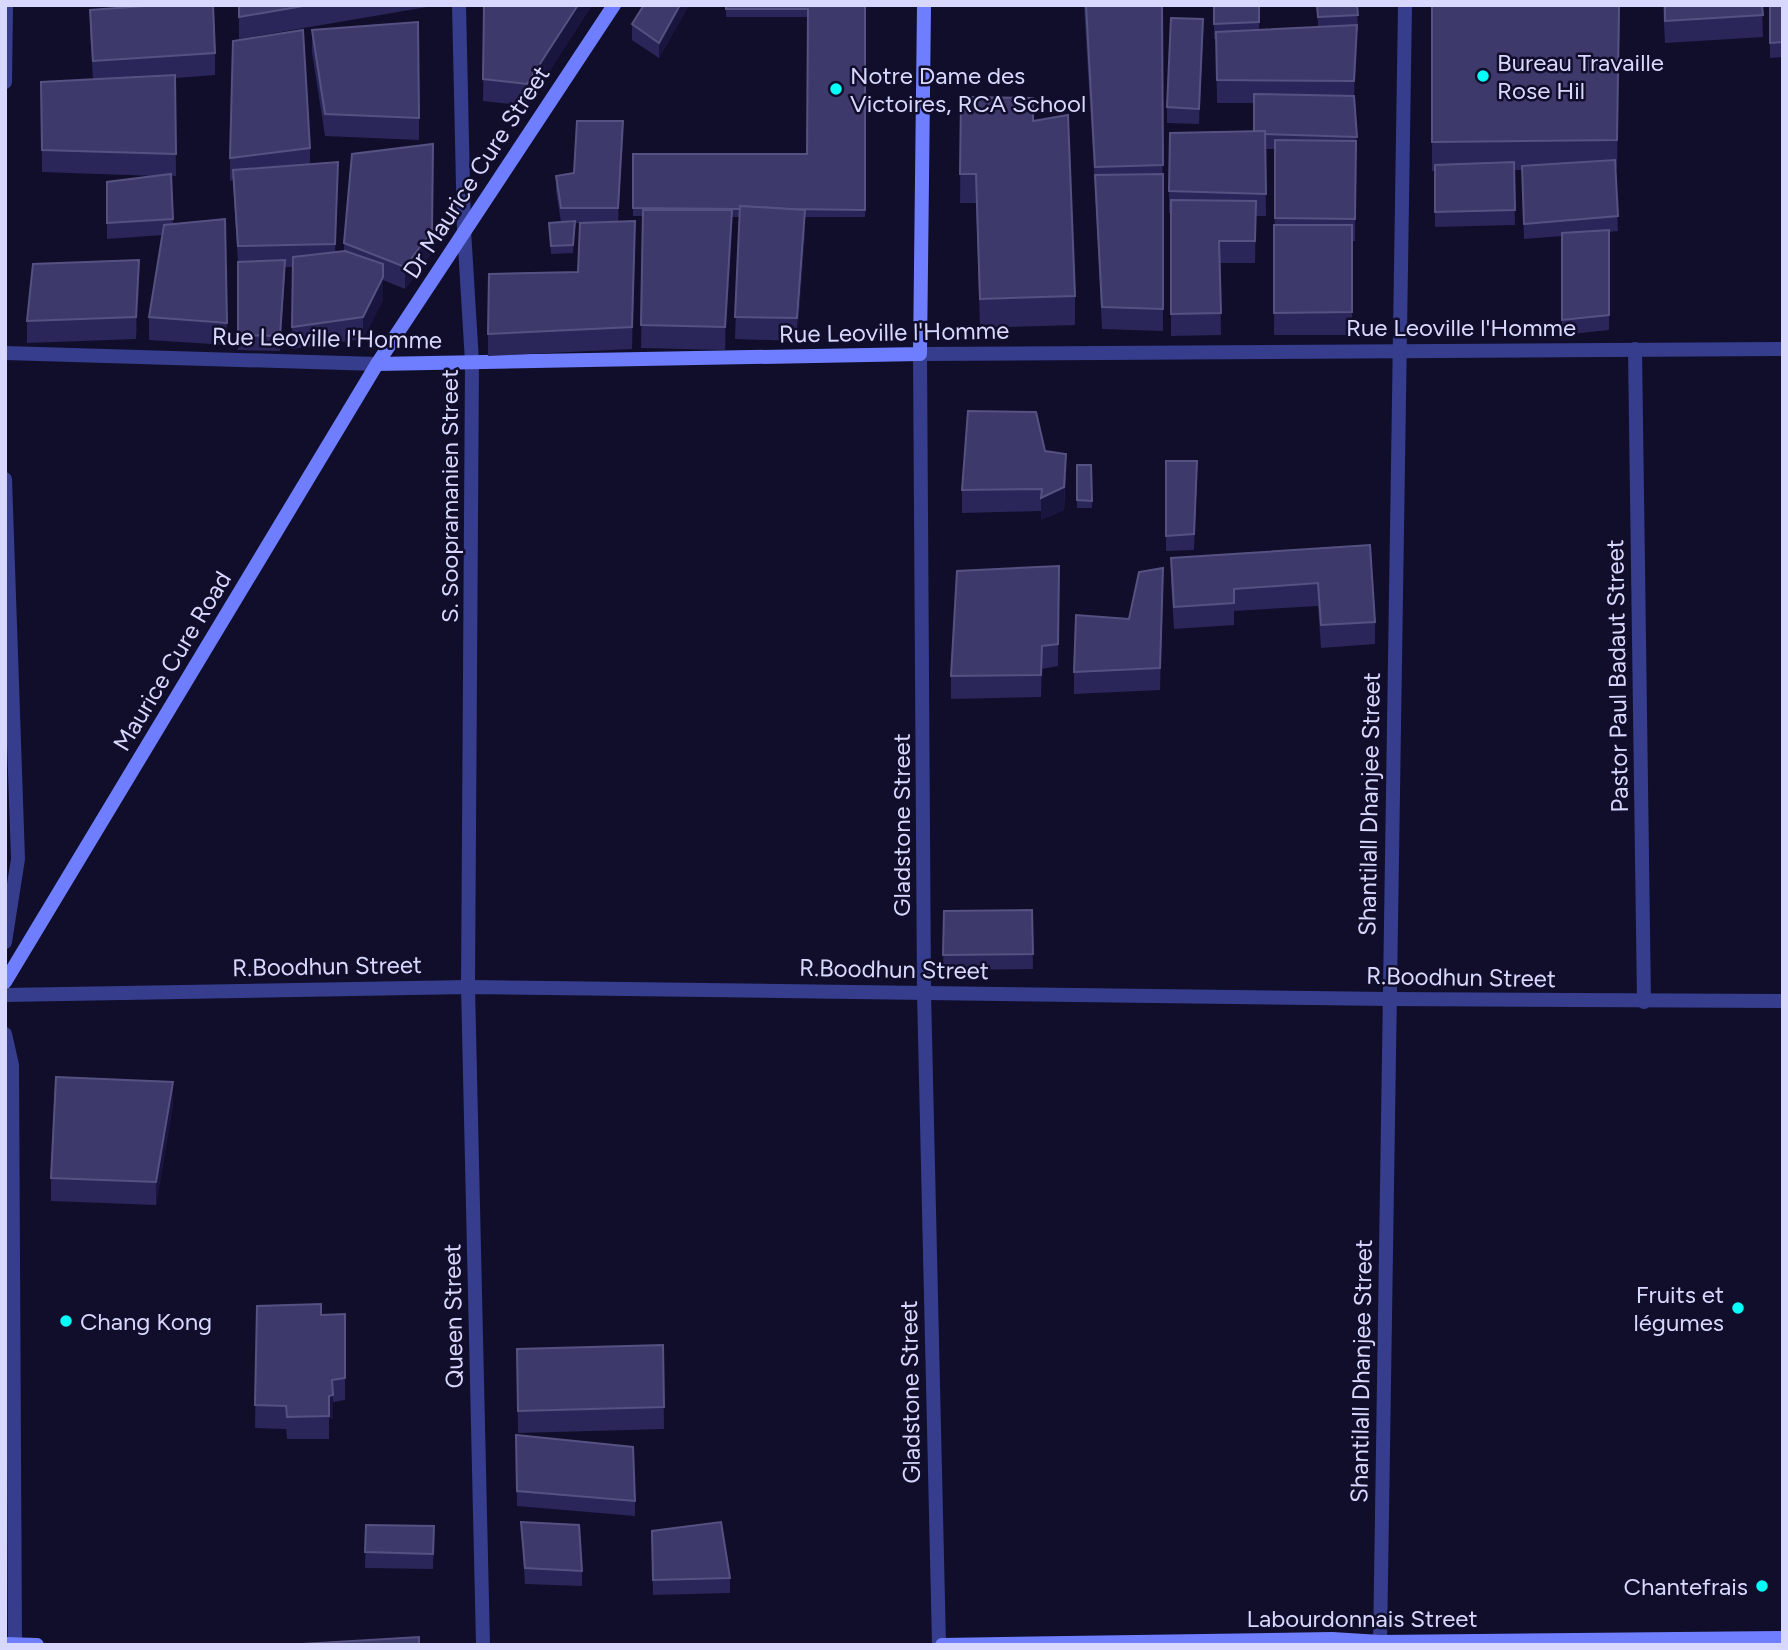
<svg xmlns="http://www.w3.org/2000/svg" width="1788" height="1650" viewBox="0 0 1788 1650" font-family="Figtree,sans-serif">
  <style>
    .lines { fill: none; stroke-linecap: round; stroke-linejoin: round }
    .street { stroke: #363d8d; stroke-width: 14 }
    .secondary { stroke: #6f7eff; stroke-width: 14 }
    .wall { fill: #2a2659 }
    .shaded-wall { fill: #18153f }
    .building { fill: #3d396b; stroke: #555282; stroke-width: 2 }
    .poi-dot { fill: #04fff8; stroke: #100e2b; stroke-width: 2.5 }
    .labels { text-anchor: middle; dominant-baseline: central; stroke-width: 5; stroke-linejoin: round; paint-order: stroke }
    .poi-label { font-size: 24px; fill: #d8d8ff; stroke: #100e2b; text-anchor: start }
    .street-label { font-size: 24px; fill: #d8d8ff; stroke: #100e2b }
  </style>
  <rect width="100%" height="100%" fill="#100e2b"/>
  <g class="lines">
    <!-- street -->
    <g class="street">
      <polyline points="459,5 464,230 472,362 468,987 483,1645"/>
      <polyline points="5,82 6,5"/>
      <polyline points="1635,349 1644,1002"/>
      <polyline points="5,353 377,364"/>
      <polyline points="5,479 18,859 5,942"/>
      <polyline points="5,995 468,987 1389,999 1783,1001"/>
      <polyline points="5,1034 12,1065 15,1645"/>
      <polyline points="939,1645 924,992 920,354 1783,349"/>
      <polyline points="1380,1645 1405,5"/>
    </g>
    <!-- secondary -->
    <g class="secondary">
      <polyline points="377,364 920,354 924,5"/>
      <polyline points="5,982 377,364 614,5"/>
      <polyline points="5,1644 37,1645"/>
      <polyline points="942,1645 1332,1639 1380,1642 1783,1638"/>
    </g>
  </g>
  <!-- wall -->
  <g class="wall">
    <polygon points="90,5 133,5 90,7"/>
    <polygon points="239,5 433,5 433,6 239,39"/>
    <polygon points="484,5 592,5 527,106 483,101"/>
    <polygon points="644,5 689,5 659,58 632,40 632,24"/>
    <polygon points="726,5 865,5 865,217 805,217 805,233 797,341 735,339 739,217 732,217 725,350 641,348 643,216 633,216 633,154 807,154 808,17 726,17"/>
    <polygon points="1084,5 1162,5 1163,331 1102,329 1095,188"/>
    <polygon points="1214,5 1260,5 1259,30 1318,27 1317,5 1357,5 1358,30 1357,30 1354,97 1357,152 1356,152 1355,241 1352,241 1352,335 1274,335 1275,149 1265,149 1266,216 1256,216 1255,263 1220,263 1221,335 1171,336 1171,213 1169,213 1169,191 1254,131 1254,103 1217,103 1216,39 1214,39"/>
    <polygon points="1432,5 1620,5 1617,169 1615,169 1618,231 1609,232 1609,330 1562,335 1562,236 1524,239 1522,170 1514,170 1515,225 1435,227 1435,171 1432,171"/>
    <polygon points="1663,5 1762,5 1763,37 1665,43"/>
    <polygon points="1770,5 1783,5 1783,57 1770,58"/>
    <polygon points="90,10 215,53 215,75 175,78 176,176 171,176 173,224 225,219 227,345 149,340 149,317 163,235 107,239 107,182 156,176 42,172 41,82 93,79 90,32"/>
    <polygon points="312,30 419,118 419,140 325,136 312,52"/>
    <polygon points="1203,34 1199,124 1167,123 1167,107"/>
    <polygon points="961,97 1033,121 1075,296 1075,325 980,328 976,203 960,203"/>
    <polygon points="623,136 618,222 635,244 632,349 488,356 488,334 578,272 580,223 575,223 573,253 551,254 549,230 561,222 556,191 556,176 574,173"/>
    <polygon points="310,148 310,164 338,185 335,252 344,252 344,243 432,253 405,289 383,280 383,300 363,339 292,349 292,267 285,267 280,351 238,350 238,264 233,180 230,181 230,158"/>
    <polygon points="139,283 136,339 27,343 27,321"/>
    <polygon points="1045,451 1066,476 1064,510 1041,520 1041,511 962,513 962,490"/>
    <polygon points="1166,461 1197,476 1194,550 1166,551"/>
    <polygon points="1077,465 1091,465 1092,508 1077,508"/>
    <polygon points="1370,545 1375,622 1375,644 1321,648 1318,606 1234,611 1234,625 1174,629 1171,581 1171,558"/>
    <polygon points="1059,566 1058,666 1042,669 1041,697 951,699 951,676"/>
    <polygon points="1163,591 1160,690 1074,694 1074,672 1129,619"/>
    <polygon points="1032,910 1033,969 943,970 944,911"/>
    <polygon points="173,1104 156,1205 51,1201 51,1178"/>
    <polygon points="257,1306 321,1315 345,1314 345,1400 333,1402 333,1418 329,1419 329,1439 287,1439 286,1429 255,1428"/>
    <polygon points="663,1345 664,1429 518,1433 517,1349"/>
    <polygon points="516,1435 635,1501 635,1516 517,1506"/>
    <polygon points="521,1522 582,1571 582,1586 525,1584"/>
    <polygon points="366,1525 434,1526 433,1569 365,1568"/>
    <polygon points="652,1546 730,1578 730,1593 653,1595"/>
  </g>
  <!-- shaded-wall -->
  <g class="shaded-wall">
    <polygon points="578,5 592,5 527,106 527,84"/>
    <polygon points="680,5 689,5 659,58 659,43"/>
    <polygon points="1203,19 1203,34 1199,124 1199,109"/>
    <polygon points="1357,25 1357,47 1354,103 1354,81"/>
    <polygon points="623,121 623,136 618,223 618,208"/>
    <polygon points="338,162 338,185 335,266 335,244"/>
    <polygon points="433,166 432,253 405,289 405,267"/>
    <polygon points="732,210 732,232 725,350 725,327"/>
    <polygon points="805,210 805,233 797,341 797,318"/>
    <polygon points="635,221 635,244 632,349 632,327"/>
    <polygon points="139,260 139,283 136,339 136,317"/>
    <polygon points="285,260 285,275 280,351 280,336"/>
    <polygon points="383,277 383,300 363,339 363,317"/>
    <polygon points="1066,454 1064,510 1041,520 1041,498"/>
    <polygon points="1163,568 1163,591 1160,690 1160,668"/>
    <polygon points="1042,646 1042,669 1041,697 1041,675"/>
    <polygon points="173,1082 173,1104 156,1205 156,1182"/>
    <polygon points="333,1395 333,1418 329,1419 329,1439 329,1396"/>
  </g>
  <!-- building -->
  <g class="building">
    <polygon points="159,5 213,5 215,53 93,61 90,10"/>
    <polygon points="239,5 309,5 239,17"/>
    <polygon points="484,5 578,5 527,84 483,79"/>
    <polygon points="644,5 680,5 659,43 632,24"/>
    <polygon points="726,5 865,5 865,210 790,209 740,206 740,209 633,208 633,154 807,154 808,9 726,9"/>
    <polygon points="1086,5 1162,5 1163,165 1095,167"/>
    <polygon points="1214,5 1259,5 1259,22 1214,24"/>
    <polygon points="1317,5 1357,5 1358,15 1318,17"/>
    <polygon points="1432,5 1619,5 1617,140 1432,142"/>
    <polygon points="1665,5 1762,5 1763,15 1665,21"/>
    <polygon points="1770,5 1783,5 1783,42 1770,43"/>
    <polygon points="1171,18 1203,19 1199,109 1167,107"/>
    <polygon points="418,22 419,118 325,114 312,30"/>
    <polygon points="1357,25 1354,81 1217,80 1216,32"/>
    <polygon points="303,30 310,148 230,158 233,41"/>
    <polygon points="175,75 176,154 42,150 41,82"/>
    <polygon points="1254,94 1354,96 1357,137 1265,134 1265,131 1254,131"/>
    <polygon points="961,97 1033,98 1033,121 1068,115 1075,296 980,299 976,174 960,174"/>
    <polygon points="577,121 623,121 618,208 561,208 556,176 574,173"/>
    <polygon points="1265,131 1266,194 1169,191 1170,133"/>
    <polygon points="1275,140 1356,141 1355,219 1275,218"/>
    <polygon points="433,144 432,231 405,267 344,243 352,154"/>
    <polygon points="1615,160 1618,216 1524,224 1522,166"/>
    <polygon points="338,162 335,244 238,246 233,170"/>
    <polygon points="1514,162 1515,210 1435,212 1435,165"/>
    <polygon points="171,174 173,219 107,223 107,182"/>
    <polygon points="1163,174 1163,309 1102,307 1095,175"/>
    <polygon points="1171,200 1256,201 1255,241 1219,241 1221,313 1171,314"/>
    <polygon points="740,206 805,210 797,318 735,317"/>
    <polygon points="643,210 732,210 725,327 641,325"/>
    <polygon points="225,219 227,323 149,317 164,225"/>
    <polygon points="575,221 573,245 551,246 549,223"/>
    <polygon points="635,221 632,327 488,334 489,274 578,272 580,223"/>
    <polygon points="1274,225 1352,225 1352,312 1274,313"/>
    <polygon points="1609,230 1609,315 1562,320 1562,233"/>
    <polygon points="345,251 383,264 383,277 363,317 292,327 293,257"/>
    <polygon points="139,260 136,317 27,321 33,264"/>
    <polygon points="285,260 280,336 238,335 238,262"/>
    <polygon points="968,411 1036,412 1045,451 1066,454 1064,487 1041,498 1042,489 962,490"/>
    <polygon points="1166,461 1197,461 1194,534 1166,536"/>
    <polygon points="1077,465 1091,465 1092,501 1077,500"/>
    <polygon points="1370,545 1375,622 1321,625 1318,583 1234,589 1234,603 1174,607 1171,558"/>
    <polygon points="1059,566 1058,644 1042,646 1041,675 951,676 957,571"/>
    <polygon points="1163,568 1160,668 1074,672 1076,615 1129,619 1139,572"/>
    <polygon points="1032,910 1033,954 943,955 944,911"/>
    <polygon points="56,1077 173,1082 156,1182 51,1178"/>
    <polygon points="321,1304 321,1315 345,1314 345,1378 332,1380 333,1395 329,1396 329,1416 287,1417 286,1406 255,1405 257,1306"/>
    <polygon points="663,1345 664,1407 518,1411 517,1349"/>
    <polygon points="516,1435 633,1447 635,1501 517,1491"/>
    <polygon points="521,1522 579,1525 582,1571 525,1568"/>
    <polygon points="721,1522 730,1578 653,1580 652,1531"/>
    <polygon points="366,1525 434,1526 433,1554 365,1552"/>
    <polygon points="419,1637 419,1645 285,1645"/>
  </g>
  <!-- markers -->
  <g class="poi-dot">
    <circle cx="1483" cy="76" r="7"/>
    <circle cx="836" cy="89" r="7"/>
    <circle cx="1738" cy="1308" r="7"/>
    <circle cx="66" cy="1321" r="7"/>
    <circle cx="1762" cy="1586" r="7"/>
  </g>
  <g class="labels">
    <!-- poi labels -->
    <g class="poi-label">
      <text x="1497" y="62">Bureau Travaille<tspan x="1497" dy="28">Rose Hil</tspan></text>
      <text x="850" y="75">Notre Dame des<tspan x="850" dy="28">Victoires, RCA School</tspan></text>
      <text x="1724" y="1294" text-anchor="end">Fruits et<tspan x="1724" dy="28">légumes</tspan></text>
      <text x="80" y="1321">Chang Kong</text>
      <text x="1748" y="1586" text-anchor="end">Chantefrais</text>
    </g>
    <!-- street labels -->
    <g class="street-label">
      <text transform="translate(476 172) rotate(-57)">Dr Maurice Cure Street</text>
      <text x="1461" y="327">Rue Leoville l'Homme</text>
      <text transform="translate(894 332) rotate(-1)">Rue Leoville l'Homme</text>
      <text transform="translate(327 338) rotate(1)">Rue Leoville l'Homme</text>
      <text transform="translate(449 496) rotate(-90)">S. Soopramanien Street</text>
      <text transform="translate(172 661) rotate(-59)">Maurice Cure Road</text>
      <text transform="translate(1617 676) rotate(-91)">Pastor Paul Badaut Street</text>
      <text transform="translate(1369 804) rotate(-89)">Shantilall Dhanjee Street</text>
      <text transform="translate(901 825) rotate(-90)">Gladstone Street</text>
      <text transform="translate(327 966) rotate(-1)">R.Boodhun Street</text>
      <text transform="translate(894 969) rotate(1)">R.Boodhun Street</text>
      <text transform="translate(1461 977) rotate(1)">R.Boodhun Street</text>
      <text transform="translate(453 1316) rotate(-91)">Queen Street</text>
      <text transform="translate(1361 1371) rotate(-89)">Shantilall Dhanjee Street</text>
      <text transform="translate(910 1392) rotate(-91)">Gladstone Street</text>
      <text x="1362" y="1618">Labourdonnais Street</text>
    </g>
  </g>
  <!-- border -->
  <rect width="1788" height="1650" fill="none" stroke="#d8d8ff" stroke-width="14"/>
</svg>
